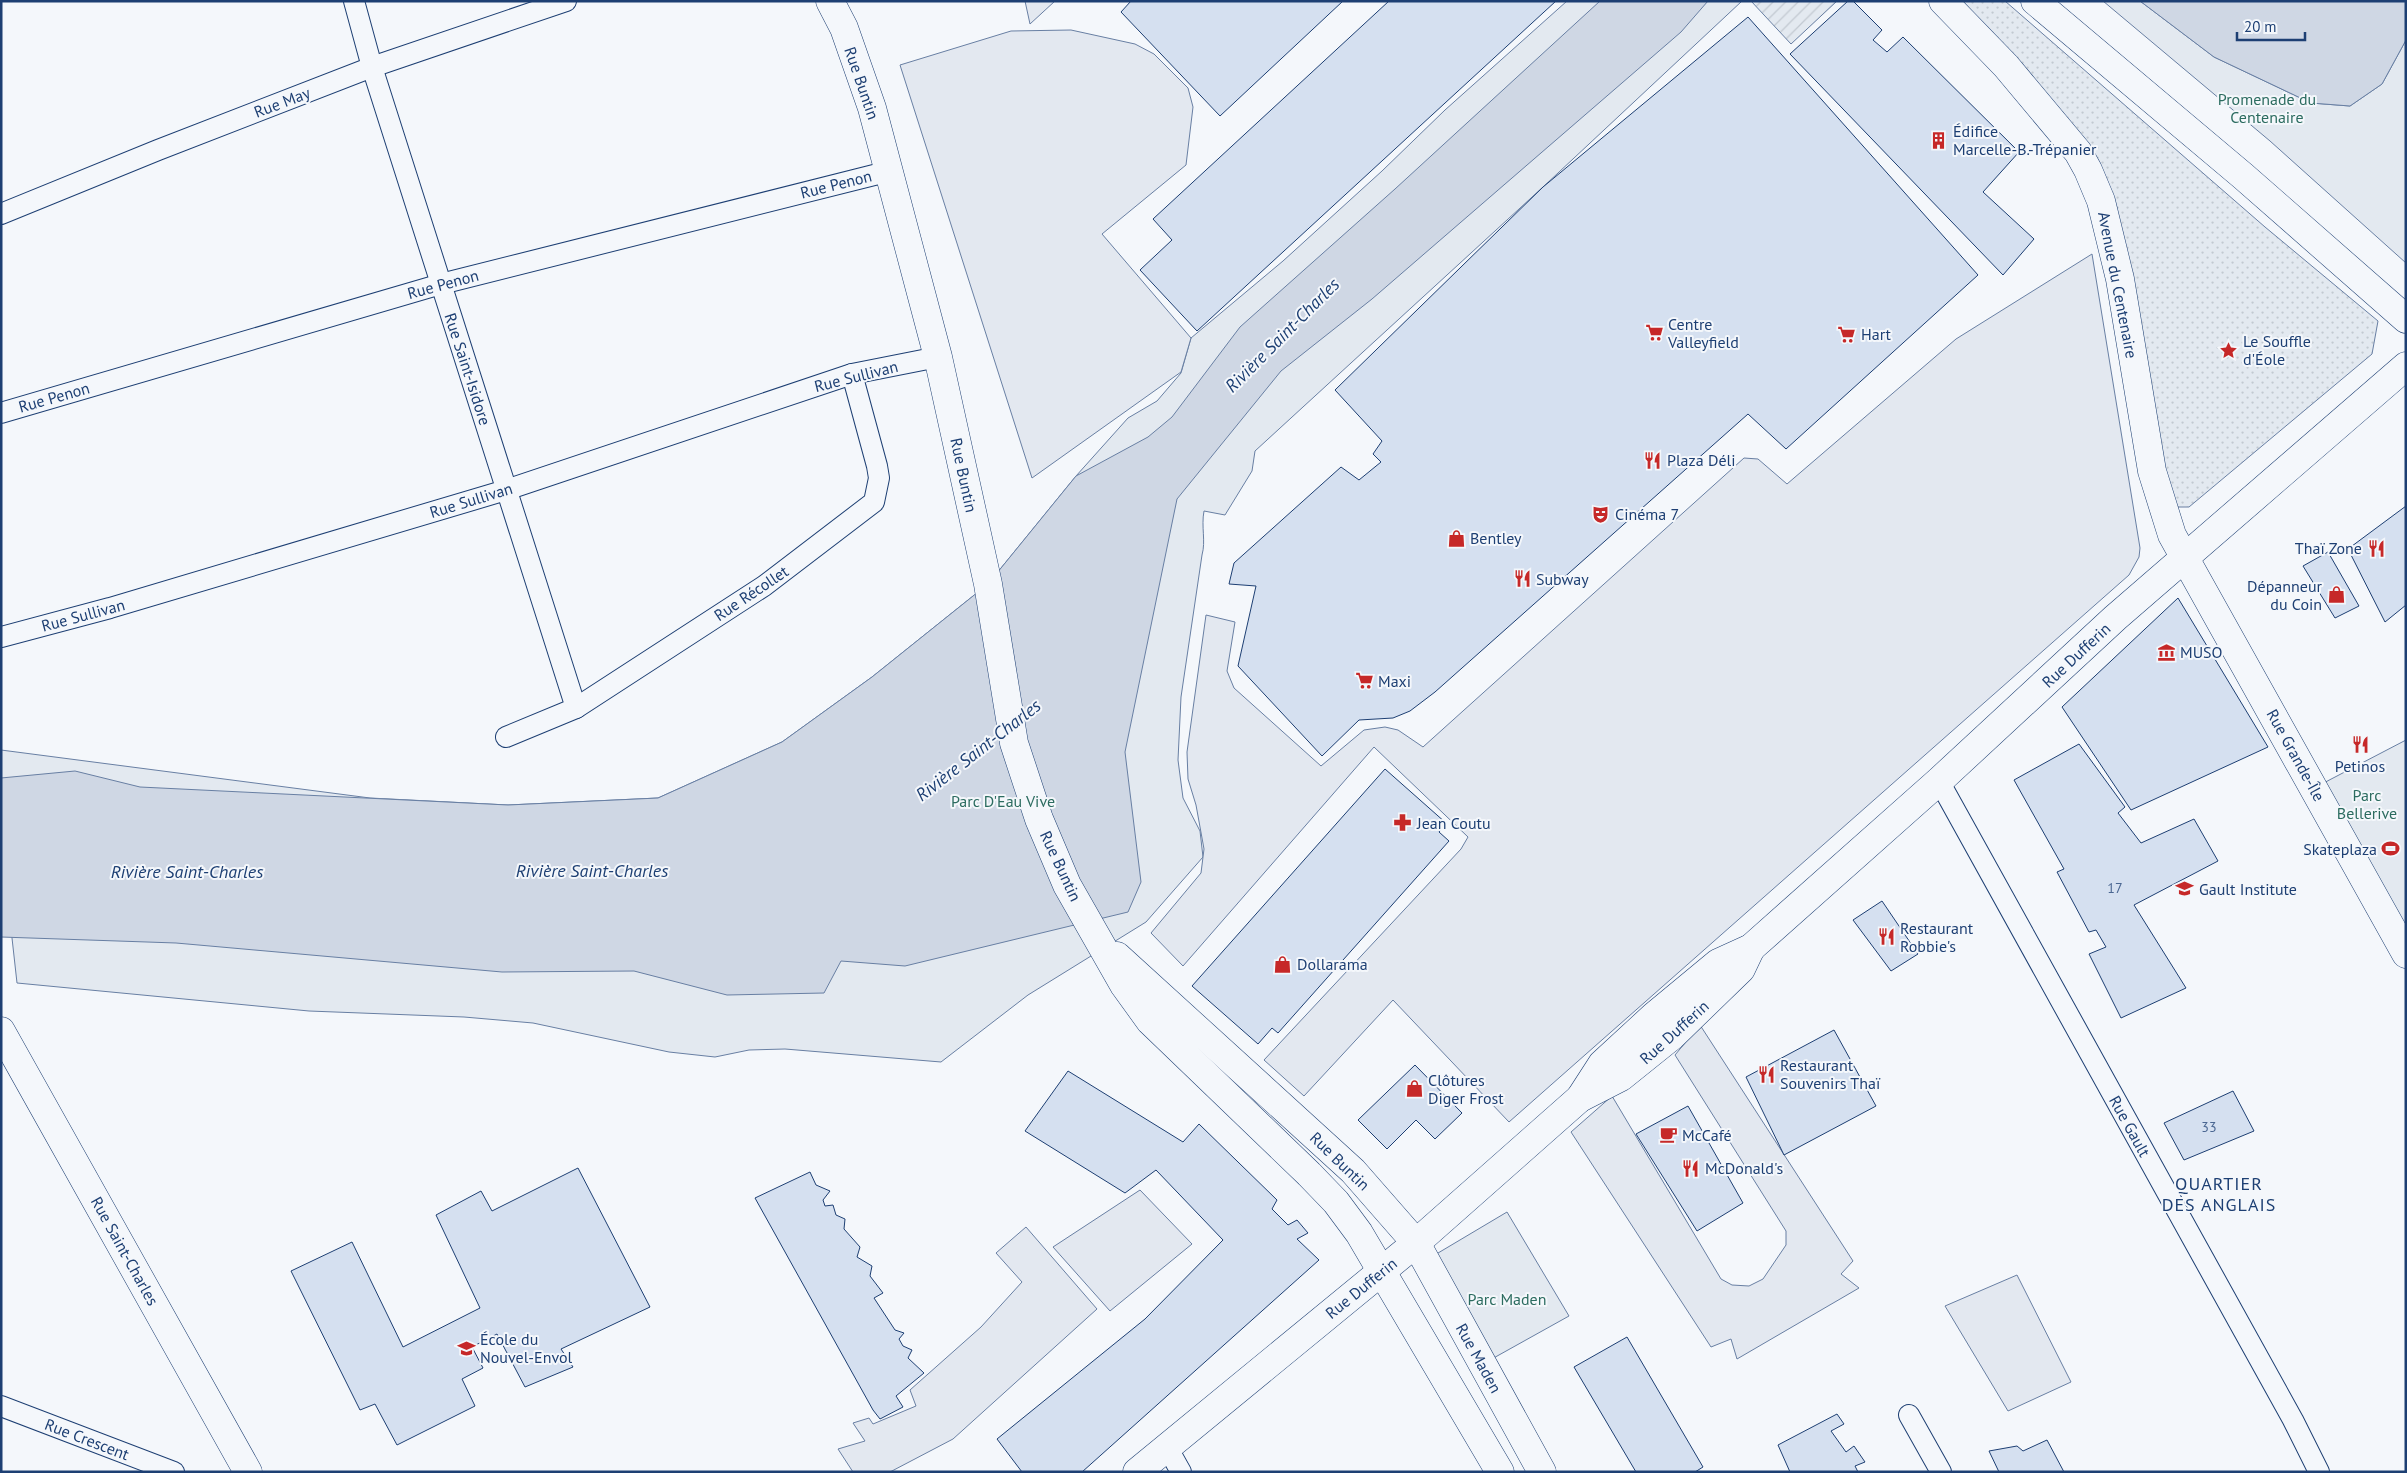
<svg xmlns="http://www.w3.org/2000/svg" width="2407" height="1473" viewBox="0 0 2407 1473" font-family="'PT Sans',sans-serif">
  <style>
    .grass { fill: url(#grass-dots); stroke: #687fa3 }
    .park { fill: #e3e9f0; stroke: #687fa3 }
    .garden { fill: url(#garden-furrows); stroke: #687fa3 }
    .parking { fill: #e3e8f0; stroke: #687fa3 }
    .water { fill: #cfd7e4; stroke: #687fa3 }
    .building { fill: #d5e0f0; stroke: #1d3f73 }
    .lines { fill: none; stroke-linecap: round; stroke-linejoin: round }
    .street-casing { stroke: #1d3f73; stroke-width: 22 }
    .secondary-casing { stroke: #1d3f73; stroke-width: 29 }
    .street { stroke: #f4f7fb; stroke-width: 20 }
    .secondary { stroke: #f4f7fb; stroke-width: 28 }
    .labels { text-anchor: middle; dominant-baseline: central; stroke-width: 4; stroke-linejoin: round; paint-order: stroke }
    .number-label { font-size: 14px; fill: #4b6792 }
    .street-label { font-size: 16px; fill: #1d3f73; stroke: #f4f7fb }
    .park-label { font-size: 16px; fill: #2c6c60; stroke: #f4f7fb }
    .poi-label { font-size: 16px; fill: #1d3f73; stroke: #f4f7fb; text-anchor: start }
    .water-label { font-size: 18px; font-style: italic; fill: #1d3f73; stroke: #f4f7fb }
    .neighbourhood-label { font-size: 18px; letter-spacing: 1px; fill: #1d3f73; stroke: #f4f7fb }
  </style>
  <defs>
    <pattern id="grass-dots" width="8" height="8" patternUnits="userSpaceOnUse" patternTransform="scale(1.25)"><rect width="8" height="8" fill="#e3e9f0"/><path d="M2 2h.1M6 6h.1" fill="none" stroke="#c2c9d1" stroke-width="1.8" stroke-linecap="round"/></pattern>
    <pattern id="garden-furrows" width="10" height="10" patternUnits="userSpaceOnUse" patternTransform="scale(1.25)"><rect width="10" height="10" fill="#e3e9f0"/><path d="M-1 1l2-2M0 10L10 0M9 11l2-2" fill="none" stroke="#c2c9d1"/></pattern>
  </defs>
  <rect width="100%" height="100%" fill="#f4f7fb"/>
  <!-- grass -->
  <polygon class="grass" points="1956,1 2005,1 2265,227 2378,321 2372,354 2189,507 2176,507 2164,484 2113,214"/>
  <!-- park -->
  <g class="park">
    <path d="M1567,1H1742L1543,187L1255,451L1252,471L1225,515L1204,511C1201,527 1206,541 1202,555L1181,697L1178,760L1183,798L1200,831L1203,857L1146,922L1028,995L941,1062L785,1049L749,1050L715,1057L669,1052L533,1023L464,1017L309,1011L17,983L1,839V750L370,798L508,805L658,798L782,742L872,677L988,584L1076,476L1128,418L1157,401L1181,373L1191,338L1283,261L1382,171L1445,110Z"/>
    <polygon points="2103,1 2140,1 2214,57 2311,103 2350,106 2382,84 2406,40 2406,263 2270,141"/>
    <polygon points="2406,740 2406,954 2314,788"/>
    <polygon points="1507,1212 1569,1316 1490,1360 1433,1256"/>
  </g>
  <!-- garden -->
  <polygon class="garden" points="1751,1 1837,1 1791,44"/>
  <!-- parking -->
  <g class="parking">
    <polygon points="1025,1 1055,1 1030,24"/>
    <polygon points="1071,30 1135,44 1154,54 1188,88 1193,107 1186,165 1102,234 1191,338 1181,372 1032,478 900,65 1011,31"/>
    <polygon points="2092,254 2140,548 2139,557 2129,575 1509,1122 1393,1000 1304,1096 1264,1060 1461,849 1468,837 1374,747 1183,966 1151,933 1201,873 1204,849 1196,805 1188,779 1187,752 1206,615 1235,622 1227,671 1234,688 1321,766 1364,730 1385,727 1398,730 1423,747 1744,458 1758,459 1787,484 1956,339"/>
    <polygon points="1700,1025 1853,1261 1841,1274 1859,1288 1737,1359 1731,1339 1711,1347 1571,1132 1612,1096 1721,1279 1732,1285 1749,1286 1763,1279 1786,1245 1786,1231 1675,1055"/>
    <polygon points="1140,1190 1192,1244 1110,1311 1053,1247"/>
    <polygon points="1026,1227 1097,1309 953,1439 890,1472 853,1472 838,1449 865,1441 853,1423 869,1418 873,1424 916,1406 910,1390 981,1327 1022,1282 996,1253"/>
    <polygon points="2017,1275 2071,1382 2008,1411 1945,1306"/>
  </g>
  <!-- water -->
  <g class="water">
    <polygon points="1600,1 1708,1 1681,32 1372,299 1281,371 1177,499 1125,752 1141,882 1128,912 905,966 841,961 824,993 727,995 634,971 502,972 176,943 1,937 1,778 75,771 140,787 508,805 658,798 782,742 872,677 988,584 1076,476 1148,437 1172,417 1240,327 1395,189"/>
    <polygon points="2140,1 2406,1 2406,40 2382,84 2350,106 2311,103 2214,57"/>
  </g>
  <!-- building -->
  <g class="building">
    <polygon points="1131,1 1343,1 1220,116 1121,12"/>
    <polygon points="1389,1 1556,1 1197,331 1140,270 1172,240 1153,219"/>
    <polygon points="1848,1 1853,1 1882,30 1873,40 1887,52 1903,37 2019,152 1983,192 2034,239 2003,275 1790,54"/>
    <polygon points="1748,17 1978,275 1786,449 1748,414 1435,692 1410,711 1393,718 1359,720 1322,756 1238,666 1256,586 1229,584 1234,563 1341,467 1359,480 1381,462 1373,454 1382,441 1335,390 1543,187"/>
    <polygon points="2406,506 2406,605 2385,622 2348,549"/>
    <polygon points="2328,552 2359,606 2335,618 2303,566"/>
    <polygon points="2178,598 2268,747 2131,810 2062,707"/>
    <polygon points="2079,744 2125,807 2118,813 2141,843 2194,819 2218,861 2134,905 2186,988 2121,1018 2089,954 2106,947 2096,930 2089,932 2057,872 2064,869 2014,780"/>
    <polygon points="1385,769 1446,823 1439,832 1449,841 1278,1033 1272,1028 1258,1044 1192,986"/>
    <polygon points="1882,901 1918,954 1891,971 1853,920"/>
    <polygon points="1834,1030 1876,1106 1784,1155 1746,1077"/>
    <polygon points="1415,1065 1462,1113 1435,1139 1416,1120 1387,1149 1358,1120"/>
    <polygon points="1068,1071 1183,1142 1199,1124 1277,1200 1272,1209 1288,1225 1297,1220 1308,1233 1297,1239 1319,1260 1082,1472 1022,1472 997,1439 1145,1319 1223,1240 1156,1170 1125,1193 1025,1131"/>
    <polygon points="2233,1091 2254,1131 2184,1160 2164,1123"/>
    <polygon points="1688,1106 1743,1203 1697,1231 1636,1134"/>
    <polygon points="578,1168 650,1307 561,1349 573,1367 525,1387 497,1334 472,1347 483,1368 462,1379 475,1406 397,1445 375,1404 360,1410 291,1271 352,1242 403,1347 480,1308 436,1215 481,1191 492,1211"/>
    <polygon points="810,1172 816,1185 830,1191 823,1200 825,1206 833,1205 836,1215 845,1219 844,1229 860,1247 857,1257 872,1266 870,1276 883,1293 874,1298 895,1330 904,1333 899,1339 903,1346 912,1350 908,1358 924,1373 896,1396 903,1407 880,1419 873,1410 755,1198"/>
    <polygon points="1627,1337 1703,1467 1695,1472 1636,1472 1574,1367"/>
    <polygon points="1837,1414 1844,1424 1831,1431 1846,1452 1854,1446 1865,1462 1855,1466 1858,1472 1790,1472 1778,1445"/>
    <polygon points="2047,1440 2064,1472 1999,1472 1989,1451 2017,1446 2023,1451"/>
  </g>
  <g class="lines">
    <defs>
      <g id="street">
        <polyline points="354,1 372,67 576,708"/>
        <polyline points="1,214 158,150 372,67 566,1"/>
        <polyline points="1,413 441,284 890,171"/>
        <polyline points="1,637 110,608 506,490 852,374 938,357"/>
        <polyline points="506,737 576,708 764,586 874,502 879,478 877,466 852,374"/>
        <polyline points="1939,781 2293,1420 2319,1472"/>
        <polyline points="1,1406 174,1472"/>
        <polyline points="1909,1415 1941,1472"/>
        <polyline points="1167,1447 1181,1472"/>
      </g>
      <g id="secondary">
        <polyline points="830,1 844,28 872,108 938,357 988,584 1014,743 1039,819 1067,885 1124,985 1150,1021 1309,1174 1336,1202 1359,1233 1500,1472"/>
        <polyline points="1943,1 2006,66 2078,152 2088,170 2101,201 2120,279 2152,471 2172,535 2406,954"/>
        <polyline points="2035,1 2243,176 2406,319"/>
        <polyline points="1117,956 1353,1171 1416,1243 1542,1472"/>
        <polyline points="1,1031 248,1472"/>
        <polyline points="1580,1098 1602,1064 1654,1016 1718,963 1751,948 1939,781 2115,618 2406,366"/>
        <polyline points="1137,1472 1416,1243 1580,1098 1621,1077 1672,1036 1741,969 1751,948"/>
      </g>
    </defs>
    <!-- street casing -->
    <use href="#street" class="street-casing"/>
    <!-- secondary casing -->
    <use href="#secondary" class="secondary-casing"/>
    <!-- street -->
    <use href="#street" class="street"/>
    <!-- secondary -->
    <use href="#secondary" class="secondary"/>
  </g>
  <!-- icons -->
  <defs>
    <symbol id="building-bare" viewBox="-9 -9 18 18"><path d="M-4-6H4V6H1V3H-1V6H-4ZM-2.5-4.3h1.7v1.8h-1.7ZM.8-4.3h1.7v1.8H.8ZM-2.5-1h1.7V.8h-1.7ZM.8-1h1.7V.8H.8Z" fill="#c62828" stroke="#f4f7fb" stroke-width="2.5" paint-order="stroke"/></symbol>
    <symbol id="supermarket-bare" viewBox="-9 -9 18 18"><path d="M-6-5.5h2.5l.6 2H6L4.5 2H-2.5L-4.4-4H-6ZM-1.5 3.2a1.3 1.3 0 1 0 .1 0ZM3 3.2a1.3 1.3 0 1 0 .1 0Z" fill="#c62828" stroke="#f4f7fb" stroke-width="2.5" paint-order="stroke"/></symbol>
    <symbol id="sight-bare" viewBox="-9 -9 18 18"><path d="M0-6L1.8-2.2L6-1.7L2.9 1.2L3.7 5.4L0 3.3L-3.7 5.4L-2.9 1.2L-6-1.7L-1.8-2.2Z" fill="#c62828" stroke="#f4f7fb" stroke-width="2.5" paint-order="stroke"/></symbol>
    <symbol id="restaurant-bare" viewBox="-9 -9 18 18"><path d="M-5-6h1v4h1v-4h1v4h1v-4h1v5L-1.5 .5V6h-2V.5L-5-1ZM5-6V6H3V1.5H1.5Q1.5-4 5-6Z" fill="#c62828" stroke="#f4f7fb" stroke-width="2.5" paint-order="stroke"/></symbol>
    <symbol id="theatre-bare" viewBox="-9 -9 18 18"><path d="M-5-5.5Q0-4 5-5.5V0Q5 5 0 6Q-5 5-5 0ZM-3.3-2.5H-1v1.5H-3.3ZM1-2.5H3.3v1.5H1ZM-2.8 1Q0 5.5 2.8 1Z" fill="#c62828" stroke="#f4f7fb" stroke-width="2.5" paint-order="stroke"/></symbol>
    <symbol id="shop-bare" viewBox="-9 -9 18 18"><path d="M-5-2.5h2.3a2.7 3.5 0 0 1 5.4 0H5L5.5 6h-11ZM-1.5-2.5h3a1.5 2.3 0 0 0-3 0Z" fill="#c62828" stroke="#f4f7fb" stroke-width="2.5" paint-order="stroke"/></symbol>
    <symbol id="museum-bare" viewBox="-9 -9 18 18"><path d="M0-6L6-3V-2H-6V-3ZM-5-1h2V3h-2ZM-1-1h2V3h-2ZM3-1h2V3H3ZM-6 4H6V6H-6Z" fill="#c62828" stroke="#f4f7fb" stroke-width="2.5" paint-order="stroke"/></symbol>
    <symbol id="pharmacy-bare" viewBox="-9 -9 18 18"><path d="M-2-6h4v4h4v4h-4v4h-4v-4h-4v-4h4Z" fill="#c62828" stroke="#f4f7fb" stroke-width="2.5" paint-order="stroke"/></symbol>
    <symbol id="stadium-bare" viewBox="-9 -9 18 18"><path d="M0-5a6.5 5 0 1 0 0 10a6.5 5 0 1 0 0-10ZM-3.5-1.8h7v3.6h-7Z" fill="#c62828" stroke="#f4f7fb" stroke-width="2.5" paint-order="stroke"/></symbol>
    <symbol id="school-bare" viewBox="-9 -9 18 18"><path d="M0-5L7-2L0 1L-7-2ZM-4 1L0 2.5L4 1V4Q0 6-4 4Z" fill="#c62828" stroke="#f4f7fb" stroke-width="2.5" paint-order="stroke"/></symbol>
    <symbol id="cafe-bare" viewBox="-9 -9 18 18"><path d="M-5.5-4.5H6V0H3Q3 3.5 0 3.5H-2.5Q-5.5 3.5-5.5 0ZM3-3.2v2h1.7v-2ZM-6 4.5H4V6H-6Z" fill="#c62828" stroke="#f4f7fb" stroke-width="2.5" paint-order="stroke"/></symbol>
    <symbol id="university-bare" viewBox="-9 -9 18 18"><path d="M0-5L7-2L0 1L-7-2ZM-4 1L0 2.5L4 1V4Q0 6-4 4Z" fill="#c62828" stroke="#f4f7fb" stroke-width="2.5" paint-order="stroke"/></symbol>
  </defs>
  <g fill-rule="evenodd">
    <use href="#building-bare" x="1926" y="128" width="25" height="25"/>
    <use href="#supermarket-bare" x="1642" y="320" width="25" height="25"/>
    <use href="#supermarket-bare" x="1834" y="322" width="25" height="25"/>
    <use href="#sight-bare" x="2216" y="338" width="25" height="25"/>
    <use href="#restaurant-bare" x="1640" y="448" width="25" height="25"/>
    <use href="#theatre-bare" x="1588" y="502" width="25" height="25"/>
    <use href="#shop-bare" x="1444" y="526" width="25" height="25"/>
    <use href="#restaurant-bare" x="2364" y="536" width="25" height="25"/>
    <use href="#restaurant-bare" x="1510" y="566" width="25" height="25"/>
    <use href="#shop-bare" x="2324" y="582" width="25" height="25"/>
    <use href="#museum-bare" x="2154" y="640" width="25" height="25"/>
    <use href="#supermarket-bare" x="1352" y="668" width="25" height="25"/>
    <use href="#restaurant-bare" x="2348" y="732" width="25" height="25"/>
    <use href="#pharmacy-bare" x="1390" y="810" width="25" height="25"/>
    <use href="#stadium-bare" x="2378" y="836" width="25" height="25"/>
    <use href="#school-bare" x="2172" y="876" width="25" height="25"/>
    <use href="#restaurant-bare" x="1874" y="924" width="25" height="25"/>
    <use href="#shop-bare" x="1270" y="952" width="25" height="25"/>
    <use href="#restaurant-bare" x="1754" y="1062" width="25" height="25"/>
    <use href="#shop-bare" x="1402" y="1076" width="25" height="25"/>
    <use href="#cafe-bare" x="1656" y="1122" width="25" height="25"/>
    <use href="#restaurant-bare" x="1678" y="1156" width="25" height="25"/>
    <use href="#university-bare" x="454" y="1336" width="25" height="25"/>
  </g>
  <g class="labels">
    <!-- number labels -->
    <g class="number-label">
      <text x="2115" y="888">17</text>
      <text x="2209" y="1127">33</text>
    </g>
    <!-- street labels -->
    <g class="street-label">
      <text transform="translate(862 83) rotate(71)">Rue Buntin</text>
      <text transform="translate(282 102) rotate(-21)">Rue May</text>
      <text transform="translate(836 184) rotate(-14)">Rue Penon</text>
      <text transform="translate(443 284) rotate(-15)">Rue Penon</text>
      <text transform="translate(2118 285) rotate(79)">Avenue du Centenaire</text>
      <text transform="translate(468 369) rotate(72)">Rue Saint-Isidore</text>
      <text transform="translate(856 376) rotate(-14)">Rue Sullivan</text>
      <text transform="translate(54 397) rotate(-16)">Rue Penon</text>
      <text transform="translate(964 475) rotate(78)">Rue Buntin</text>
      <text transform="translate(471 500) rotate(-17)">Rue Sullivan</text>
      <text transform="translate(751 593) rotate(-34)">Rue Récollet</text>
      <text transform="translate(83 615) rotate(-15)">Rue Sullivan</text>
      <text transform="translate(2076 655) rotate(-43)">Rue Dufferin</text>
      <text transform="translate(2296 755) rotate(61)">Rue Grande-Île</text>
      <text transform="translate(1061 866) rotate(65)">Rue Buntin</text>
      <text transform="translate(1674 1032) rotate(-42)">Rue Dufferin</text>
      <text transform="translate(2130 1126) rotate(61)">Rue Gault</text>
      <text transform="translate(1340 1161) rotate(44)">Rue Buntin</text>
      <text transform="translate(125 1251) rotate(61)">Rue Saint-Charles</text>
      <text transform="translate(1361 1288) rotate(-39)">Rue Dufferin</text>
      <text transform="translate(1479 1358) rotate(61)">Rue Maden</text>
      <text transform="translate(87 1439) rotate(21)">Rue Crescent</text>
    </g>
    <!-- park labels -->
    <g class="park-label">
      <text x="2267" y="99">Promenade du<tspan x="2267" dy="18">Centenaire</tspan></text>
      <text x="2367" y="795">Parc<tspan x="2367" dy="18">Bellerive</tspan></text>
      <text x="1003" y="801">Parc D'Eau Vive</text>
      <text x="1507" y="1299">Parc Maden</text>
    </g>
    <!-- poi labels -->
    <g class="poi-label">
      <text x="1953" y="131">Édifice<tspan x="1953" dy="18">Marcelle-B.-Trépanier</tspan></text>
      <text x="1668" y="324">Centre<tspan x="1668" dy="18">Valleyfield</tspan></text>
      <text x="1861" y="334">Hart</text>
      <text x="2243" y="341">Le Souffle<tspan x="2243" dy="18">d'Éole</tspan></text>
      <text x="1667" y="460">Plaza Déli</text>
      <text x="1615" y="514">Cinéma 7</text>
      <text x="1470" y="538">Bentley</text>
      <text x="2362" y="548" text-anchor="end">Thaï Zone</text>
      <text x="1536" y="579">Subway</text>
      <text x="2322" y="586" text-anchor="end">Dépanneur<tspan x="2322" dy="18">du Coin</tspan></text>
      <text x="2180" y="652">MUSO</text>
      <text x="1378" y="681">Maxi</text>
      <text x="2360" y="766" text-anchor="middle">Petinos</text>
      <text x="1417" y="823">Jean Coutu</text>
      <text x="2377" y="849" text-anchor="end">Skateplaza</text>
      <text x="2199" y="889">Gault Institute</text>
      <text x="1900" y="928">Restaurant<tspan x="1900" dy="18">Robbie's</tspan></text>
      <text x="1297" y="964">Dollarama</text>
      <text x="1780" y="1065">Restaurant<tspan x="1780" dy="18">Souvenirs Thaï</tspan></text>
      <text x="1428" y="1080">Clôtures<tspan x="1428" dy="18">Diger Frost</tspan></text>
      <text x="1682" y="1135">McCafé</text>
      <text x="1705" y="1168">McDonald's</text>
      <text x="480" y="1339">École du<tspan x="480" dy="18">Nouvel-Envol</tspan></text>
    </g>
    <!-- water labels -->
    <g class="water-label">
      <text transform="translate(1282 335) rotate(-45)">Rivière Saint-Charles</text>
      <text transform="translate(978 750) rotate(-38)">Rivière Saint-Charles</text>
      <text x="592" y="870">Rivière Saint-Charles</text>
      <text x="187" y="871">Rivière Saint-Charles</text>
    </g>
    <!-- neighbourhood labels -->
    <g class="neighbourhood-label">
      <text x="2219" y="1183">QUARTIER<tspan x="2219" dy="21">DES ANGLAIS</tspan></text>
    </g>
  </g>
  <!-- border -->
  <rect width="2407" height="1473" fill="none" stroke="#1d3f73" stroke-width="5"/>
  <!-- scale -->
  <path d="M2237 32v8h68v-8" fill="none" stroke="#1d3f73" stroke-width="2.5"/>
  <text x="2244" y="32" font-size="15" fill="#1d3f73" stroke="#f4f7fb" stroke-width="4" paint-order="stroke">20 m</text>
</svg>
